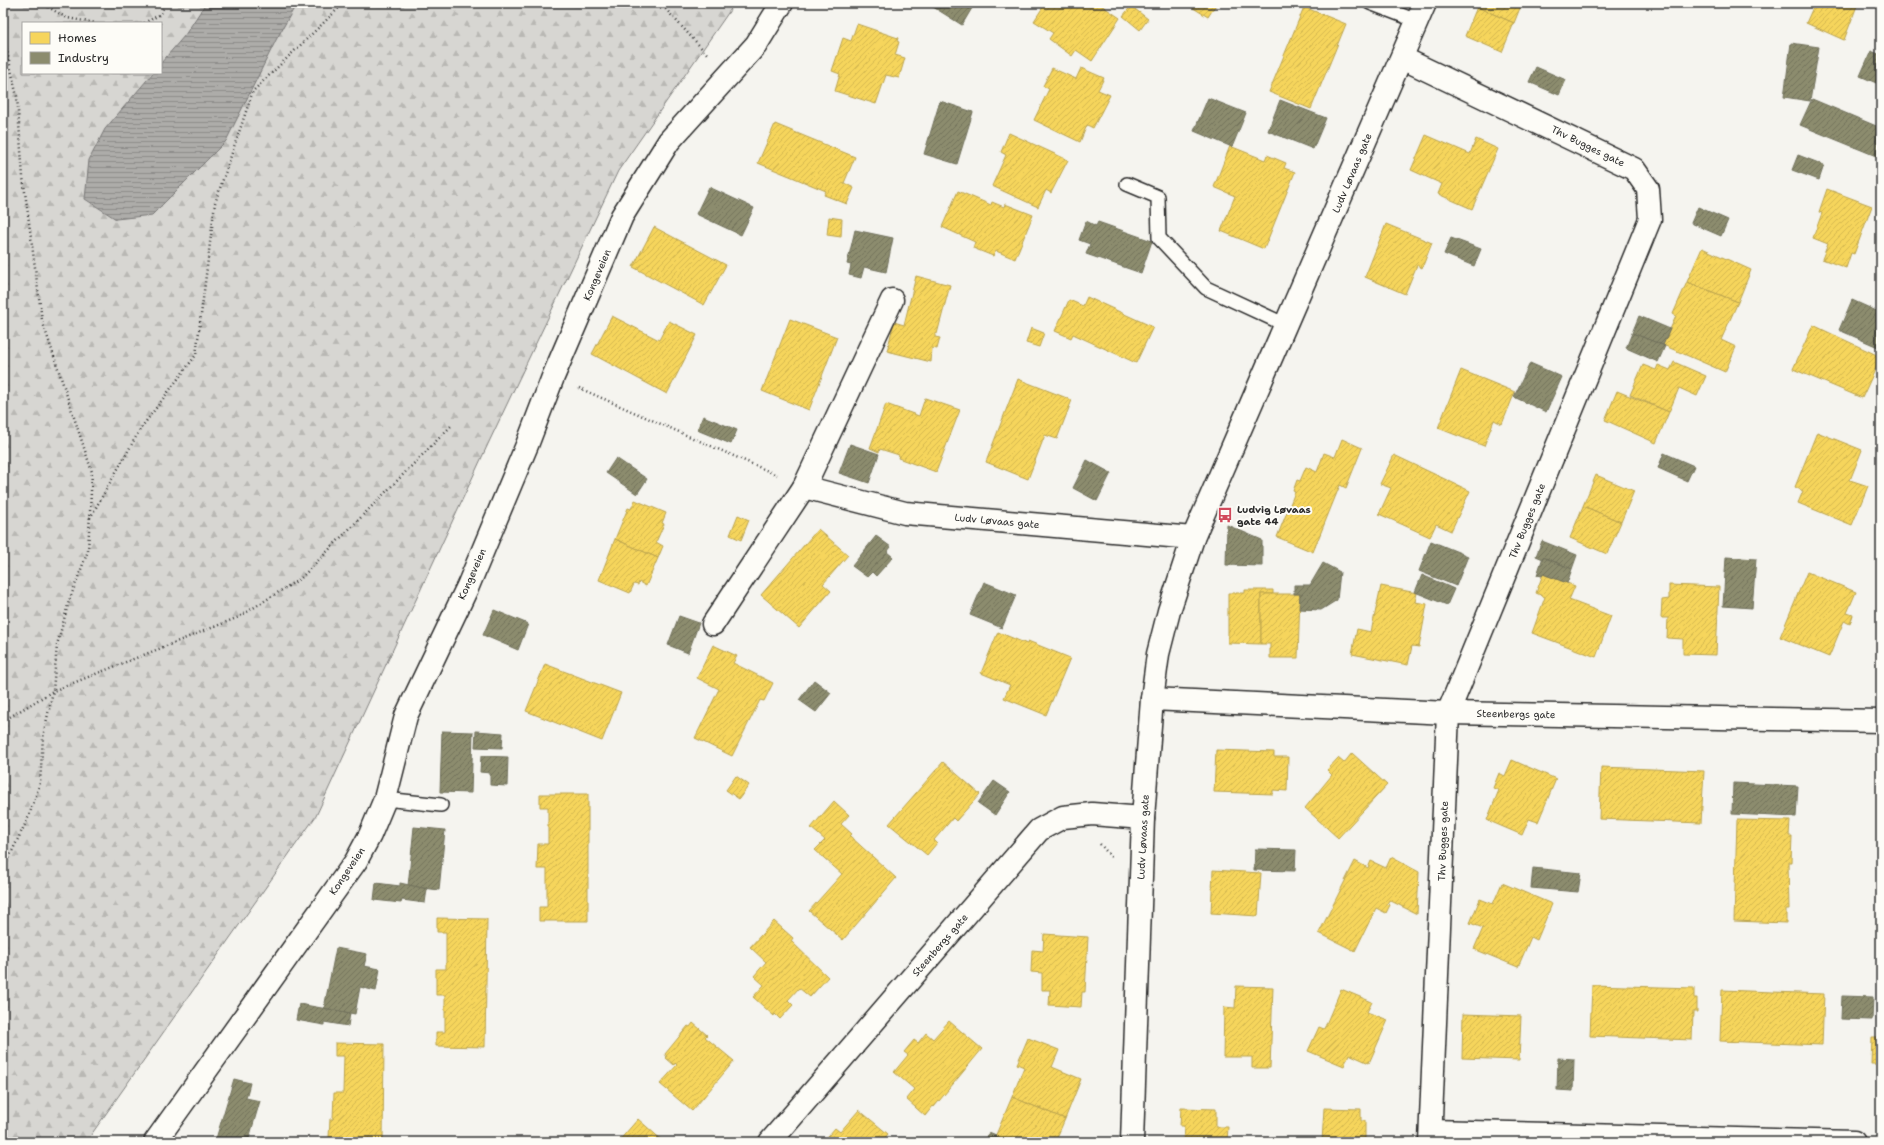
<svg xmlns="http://www.w3.org/2000/svg" width="1884" height="1145" viewBox="0 0 1884 1145" font-family="'Shantell Sans',sans-serif">
  <style>
    .forest { fill: url(#forest-firs); stroke: #81807e; fill-rule: evenodd }
    .water { fill: url(#water-rules); stroke: #797877 }
    .homes { fill: url(#homes-hatch); stroke: #b9a24d }
    .industry { fill: url(#industry-hatch); stroke: #6f6f5a }
    .lines { fill: none; stroke-linecap: round; stroke-linejoin: round }
    .service-casing { stroke: #2b2b2b; stroke-width: 16 }
    .minor-casing { stroke: #2b2b2b; stroke-width: 25 }
    .path { stroke: #2b2b2b; stroke-width: 2.5; stroke-dasharray: 1 3; stroke-linecap: butt }
    .service { stroke: #fdfcf7; stroke-width: 13 }
    .minor { stroke: #fdfcf7; stroke-width: 22 }
    .labels { text-anchor: middle; dominant-baseline: central; stroke-width: 4; stroke-linejoin: round; paint-order: stroke }
    .street-label { font-size: 10px; fill: #2b2b2b; stroke: #fdfcf7 }
    .poi-label { font-size: 10px; font-weight: bold; fill: #2b2b2b; stroke: #fdfcf7; text-anchor: start }
  </style>
  <defs>
    <pattern id="forest-firs" width="22" height="20" patternUnits="userSpaceOnUse"><rect width="22" height="20" fill="#d7d6d2"/><path d="M5 1l3.5 6h-7zM16 11l3.5 6h-7z" fill="#b9b8b4"/></pattern>
    <pattern id="water-rules" width="6" height="5" patternUnits="userSpaceOnUse"><rect width="6" height="5" fill="#adaca9"/><path d="M0 2.5h6" fill="none" stroke="#8d8c8a"/></pattern>
    <pattern id="homes-hatch" width="6" height="6" patternUnits="userSpaceOnUse"><rect width="6" height="6" fill="#f6d55c"/><path d="M-1 1l2-2M0 6l6-6M5 7l2-2" fill="none" stroke="#d3b750"/></pattern>
    <pattern id="industry-hatch" width="6" height="6" patternUnits="userSpaceOnUse"><rect width="6" height="6" fill="#8c8c6e"/><path d="M-1 1l2-2M0 6l6-6M5 7l2-2" fill="none" stroke="#73735b"/></pattern>
  </defs>
  <rect width="100%" height="100%" fill="#f5f4ef"/>
  <filter id="ink" filterUnits="userSpaceOnUse"><feTurbulence type="fractalNoise" baseFrequency=".025" numOctaves="2"/><feDisplacementMap in="SourceGraphic" scale="8" xChannelSelector="R" yChannelSelector="G"/><feConvolveMatrix kernelMatrix="1 2 1 2 8 2 1 2 1" color-interpolation-filters="sRGB"/></filter>
  <g filter="url(#ink)">
    <!-- forest -->
    <path class="forest" d="M3,3H735L618,171L488,444L316,816L86,1142H3ZM23,23H161V73H23Z"/>
    <!-- water -->
    <polygon class="water" points="206,3 297,3 276,40 226,141 152,215 116,219 85,199 89,160 105,129 153,73 161,73 161,63 185,35"/>
    <!-- homes -->
    <g class="homes">
      <polygon points="1037,3 1088,3 1091,5 1093,3 1098,3 1120,18 1092,61 1076,50 1072,56 1049,39 1053,33 1034,21 1043,7"/>
      <polygon points="1185,3 1217,3 1208,17"/>
      <polygon points="1478,3 1522,3 1514,23 1477,7"/>
      <polygon points="1815,3 1858,3 1844,40 1806,23"/>
      <polygon points="1131,6 1148,19 1140,30 1123,16"/>
      <polygon points="1304,7 1346,24 1311,109 1269,92"/>
      <polygon points="1477,7 1514,23 1502,52 1465,36"/>
      <polygon points="857,24 898,38 897,41 899,42 895,55 905,58 899,78 886,75 876,104 835,91 840,74 832,71 843,38 851,41"/>
      <polygon points="1052,68 1076,79 1081,68 1104,78 1098,90 1110,95 1093,128 1087,125 1080,142 1034,120 1049,89 1043,86"/>
      <polygon points="775,124 855,157 844,183 854,188 847,204 824,195 826,191 758,163"/>
      <polygon points="1009,133 1068,160 1051,193 1046,190 1038,207 992,186 1006,155 1001,152"/>
      <polygon points="1426,135 1470,154 1476,139 1498,149 1472,209 1438,194 1442,184 1411,170"/>
      <polygon points="1230,146 1265,160 1267,155 1286,163 1284,168 1295,172 1264,249 1221,231 1235,196 1214,187"/>
      <polygon points="1827,189 1872,206 1854,254 1851,253 1846,268 1822,259 1828,244 1813,238 1822,213 1819,212"/>
      <polygon points="958,191 991,205 992,202 1004,207 1005,204 1033,215 1015,259 996,251 993,256 973,248 975,242 942,227"/>
      <polygon points="829,217 842,219 841,237 827,235"/>
      <polygon points="1386,224 1432,243 1422,268 1417,265 1405,294 1365,277"/>
      <polygon points="654,227 726,265 704,305 633,267"/>
      <polygon points="1702,248 1751,270 1738,302 1687,282"/>
      <polygon points="916,276 950,285 937,334 935,333 935,337 940,338 937,349 932,348 931,362 887,351 894,322 904,325"/>
      <polygon points="1687,282 1738,302 1721,340 1736,347 1725,372 1663,345 1676,316 1673,314"/>
      <polygon points="1087,297 1153,327 1136,363 1073,334 1071,338 1055,331 1069,300 1083,306"/>
      <polygon points="612,316 659,340 669,321 697,335 667,394 592,354"/>
      <polygon points="790,319 837,337 809,410 762,391"/>
      <polygon points="1813,325 1881,357 1862,398 1793,369"/>
      <polygon points="1031,328 1044,333 1039,347 1026,343"/>
      <polygon points="1674,362 1706,376 1697,396 1679,388 1669,412 1630,395 1643,365 1656,370 1658,365 1670,370"/>
      <polygon points="1461,370 1515,392 1502,424 1494,420 1484,446 1438,428"/>
      <polygon points="1018,379 1072,400 1057,439 1045,435 1028,479 986,462"/>
      <polygon points="1617,391 1669,412 1656,443 1605,420"/>
      <polygon points="925,398 960,410 936,472 898,458 899,455 880,449 879,452 870,448 886,404 919,416"/>
      <polygon points="1817,432 1862,450 1850,480 1868,486 1852,525 1798,503 1803,491 1795,487"/>
      <polygon points="1342,439 1362,448 1346,488 1340,485 1313,552 1277,537 1295,492 1293,491 1297,480 1300,481 1306,467 1317,472 1324,453 1335,457"/>
      <polygon points="1394,455 1470,491 1451,531 1436,524 1430,537 1379,514 1391,488 1380,484"/>
      <polygon points="1596,475 1634,491 1621,522 1583,506"/>
      <polygon points="635,500 666,513 662,523 664,524 656,542 663,546 658,558 615,539 628,508 631,509"/>
      <polygon points="1583,506 1621,522 1607,554 1570,538"/>
      <polygon points="738,515 749,520 741,540 730,535"/>
      <polygon points="818,529 848,555 823,584 831,591 799,628 761,595"/>
      <polygon points="615,539 658,558 646,586 639,582 638,585 634,584 630,593 599,580"/>
      <polygon points="1807,572 1856,592 1847,613 1853,615 1850,624 1844,621 1829,657 1780,637"/>
      <polygon points="1543,574 1575,586 1569,600 1611,616 1596,657 1532,633 1545,597 1536,593"/>
      <polygon points="1669,585 1719,587 1716,655 1683,654 1683,639 1667,638 1668,618 1661,618 1662,600 1669,599"/>
      <polygon points="1381,586 1417,593 1415,602 1427,604 1419,647 1412,646 1408,665 1352,654 1357,629 1371,632"/>
      <polygon points="1245,590 1273,590 1273,594 1261,594 1261,644 1228,643 1228,593 1245,593"/>
      <polygon points="1261,594 1300,594 1298,658 1270,658 1270,644 1261,644"/>
      <polygon points="998,632 1027,644 1028,641 1070,658 1046,715 1004,698 1010,685 981,673"/>
      <polygon points="713,645 737,656 733,663 773,683 764,701 760,700 732,756 695,738 719,689 697,678"/>
      <polygon points="545,664 621,693 602,741 526,711"/>
      <polygon points="1216,750 1274,752 1274,757 1288,757 1287,791 1273,790 1273,794 1214,792"/>
      <polygon points="1352,753 1387,785 1338,838 1305,808 1332,775 1327,770 1338,758 1344,763"/>
      <polygon points="1512,760 1556,779 1538,822 1529,819 1522,835 1487,820 1499,790 1493,788 1499,773 1505,776"/>
      <polygon points="943,762 980,794 956,821 953,818 934,840 937,843 927,855 889,824"/>
      <polygon points="1601,767 1704,771 1701,823 1599,819"/>
      <polygon points="736,776 749,785 739,799 726,790"/>
      <polygon points="540,794 588,794 588,921 539,921 539,907 547,907 547,869 537,869 538,844 548,844 548,807 540,807"/>
      <polygon points="834,801 849,815 841,824 852,834 850,836 896,878 843,940 809,911 842,874 815,850 825,840 811,828"/>
      <polygon points="1737,820 1790,821 1789,836 1792,836 1791,862 1788,862 1789,910 1786,910 1786,923 1734,921"/>
      <polygon points="1391,857 1419,872 1417,914 1389,900 1387,904 1390,905 1386,913 1376,908 1355,951 1319,933 1355,861 1368,868 1371,861 1386,868"/>
      <polygon points="1213,870 1261,873 1258,916 1211,913"/>
      <polygon points="1502,883 1552,904 1537,940 1531,937 1518,967 1474,949 1483,928 1470,923 1480,899 1493,904"/>
      <polygon points="437,918 487,919 485,1047 436,1046 436,1032 445,1032 445,995 436,995 436,969 446,969 446,932 437,932"/>
      <polygon points="774,921 793,938 791,941 828,977 810,997 799,988 788,1000 793,1005 780,1019 775,1014 774,1016 753,997 764,985 754,976 766,962 750,947"/>
      <polygon points="1044,934 1088,937 1085,992 1082,992 1081,1007 1049,1005 1050,990 1042,990 1042,973 1031,972 1032,950 1043,951"/>
      <polygon points="1592,985 1694,988 1694,998 1697,998 1697,1012 1693,1012 1692,1040 1590,1036"/>
      <polygon points="1236,986 1273,987 1270,1068 1252,1068 1252,1057 1223,1057 1224,1007 1235,1008"/>
      <polygon points="1341,989 1372,1002 1367,1012 1388,1020 1369,1063 1349,1054 1344,1066 1308,1051 1319,1027 1324,1029"/>
      <polygon points="1722,990 1824,994 1822,1045 1720,1041"/>
      <polygon points="1463,1014 1521,1016 1519,1060 1462,1058"/>
      <polygon points="949,1021 982,1049 934,1107 933,1106 925,1116 906,1099 914,1089 894,1072 908,1055 904,1052 914,1040 918,1043 926,1033 933,1039"/>
      <polygon points="693,1023 707,1035 705,1037 734,1061 692,1111 660,1084 677,1065 675,1063 674,1065 666,1058 667,1057 665,1054 688,1026 690,1027"/>
      <polygon points="1880,1025 1881,1025 1881,1076 1877,1076 1878,1064 1871,1064 1872,1037 1879,1037"/>
      <polygon points="1028,1038 1059,1050 1052,1067 1081,1079 1065,1119 1012,1097 1024,1067 1017,1064"/>
      <polygon points="335,1043 384,1044 383,1142 342,1142 342,1137 329,1137 330,1119 333,1119 334,1093 343,1093 344,1056 335,1056"/>
      <polygon points="1012,1097 1065,1119 1055,1142 1008,1142 995,1137"/>
      <polygon points="1181,1108 1216,1109 1216,1127 1228,1127 1227,1142 1183,1142 1184,1126 1180,1126"/>
      <polygon points="1324,1108 1361,1109 1361,1121 1365,1121 1365,1142 1322,1142"/>
      <polygon points="859,1110 888,1134 884,1139 887,1142 823,1142 835,1128 840,1132"/>
      <polygon points="638,1119 664,1142 618,1142"/>
    </g>
    <!-- industry -->
    <g class="industry">
      <polygon points="931,3 975,3 962,25 930,5"/>
      <polygon points="1791,43 1819,47 1810,101 1784,97"/>
      <polygon points="1871,51 1881,55 1881,85 1860,76"/>
      <polygon points="1536,67 1566,80 1559,95 1529,82"/>
      <polygon points="1208,98 1246,113 1232,147 1194,131"/>
      <polygon points="1812,99 1881,128 1881,158 1800,125"/>
      <polygon points="1280,100 1326,118 1313,149 1268,131"/>
      <polygon points="940,101 973,112 957,164 924,154"/>
      <polygon points="1798,155 1824,165 1819,180 1792,170"/>
      <polygon points="709,187 754,208 741,235 696,214"/>
      <polygon points="1698,207 1728,220 1721,236 1691,223"/>
      <polygon points="1086,221 1096,226 1098,222 1152,241 1141,273 1086,254 1090,244 1079,240"/>
      <polygon points="855,230 893,238 886,272 864,267 861,278 849,275 851,265 847,264"/>
      <polygon points="1451,238 1481,249 1474,266 1444,254"/>
      <polygon points="1852,300 1881,313 1881,340 1878,347 1839,330"/>
      <polygon points="1639,316 1670,329 1663,345 1665,346 1632,333"/>
      <polygon points="1632,333 1665,346 1658,362 1626,348"/>
      <polygon points="1530,363 1562,377 1546,412 1514,397"/>
      <polygon points="703,416 737,430 731,444 697,430"/>
      <polygon points="850,444 879,454 869,483 839,473"/>
      <polygon points="1664,453 1694,466 1687,481 1658,468"/>
      <polygon points="616,458 647,479 637,494 606,473"/>
      <polygon points="1087,460 1111,473 1097,501 1073,488"/>
      <polygon points="1227,525 1262,540 1262,566 1226,565"/>
      <polygon points="876,536 891,547 887,552 893,557 876,576 872,572 867,577 852,566"/>
      <polygon points="1431,541 1468,556 1456,586 1419,571"/>
      <polygon points="1542,541 1577,555 1572,569 1543,557 1543,559 1536,556"/>
      <polygon points="1543,557 1572,569 1567,583 1543,574 1542,576 1537,575"/>
      <polygon points="1726,557 1756,559 1752,608 1723,606"/>
      <polygon points="1323,563 1340,572 1337,600 1321,610 1299,609 1300,594 1294,594 1294,585 1310,585"/>
      <polygon points="1422,575 1454,589 1447,605 1415,592"/>
      <polygon points="984,582 1016,595 1002,628 970,615"/>
      <polygon points="494,610 528,624 518,650 483,635"/>
      <polygon points="679,616 699,623 688,653 668,645"/>
      <polygon points="814,680 831,693 816,712 799,700"/>
      <polygon points="442,731 473,732 471,793 440,792"/>
      <polygon points="476,731 503,733 502,748 475,747"/>
      <polygon points="481,756 508,757 507,786 490,785 490,773 480,772"/>
      <polygon points="994,781 1010,792 995,815 978,803"/>
      <polygon points="1733,783 1798,786 1796,817 1732,814"/>
      <polygon points="414,827 445,830 439,890 408,886"/>
      <polygon points="1255,849 1296,850 1295,871 1254,870"/>
      <polygon points="1533,868 1581,873 1578,892 1531,888"/>
      <polygon points="376,883 400,886 400,883 427,889 425,903 402,900 401,903 374,900"/>
      <polygon points="336,948 367,954 364,966 380,969 376,991 360,987 355,1014 324,1008"/>
      <polygon points="1842,996 1873,997 1872,1020 1841,1019"/>
      <polygon points="299,1004 350,1013 348,1026 324,1022 324,1025 296,1020"/>
      <polygon points="1558,1058 1574,1059 1573,1091 1557,1090"/>
      <polygon points="234,1079 250,1083 246,1098 260,1101 248,1142 215,1142"/>
      <polygon points="989,1132 996,1135 995,1137 1008,1142 985,1142"/>
    </g>
    <g class="lines">
      <defs>
        <g id="service">
          <polyline points="1370,3 1417,21"/>
          <polyline points="1127,184 1158,197 1159,238 1206,288 1286,325"/>
          <polyline points="385,799 441,805"/>
        </g>
        <g id="minor">
          <polyline points="1402,58 1634,169 1648,189 1650,219 1448,713 1430,1142"/>
          <polyline points="804,487 905,513 1193,538"/>
          <polyline points="713,624 804,487 892,300"/>
          <polyline points="1152,699 1448,713 1881,721"/>
          <polyline points="1431,1131 1854,1142"/>
          <polyline points="155,1142 356,861 370,835 385,799 406,716 468,586 527,445 553,377 622,216 669,141 756,45 782,3"/>
          <polyline points="770,1142 1039,830 1063,817 1092,814 1143,818"/>
          <polyline points="1132,1142 1143,818 1152,699 1158,654 1169,611 1193,538 1425,3"/>
        </g>
      </defs>
      <!-- service casing -->
      <use href="#service" class="service-casing"/>
      <!-- minor casing -->
      <use href="#minor" class="minor-casing"/>
      <!-- path -->
      <g class="path">
        <polyline points="41,3 67,18 96,23"/>
        <polyline points="660,3 708,55"/>
        <polyline points="144,23 161,14 165,3"/>
        <polyline points="3,33 17,97 23,177 42,320 92,472 88,551 69,601 57,645 53,691 43,737 40,783 29,816 3,870"/>
        <polyline points="579,388 777,475"/>
        <polyline points="90,518 141,428 196,355 215,203 253,91 344,3"/>
        <polyline points="3,721 53,691 239,617 301,578 451,426"/>
        <polyline points="1100,844 1112,858"/>
      </g>
      <!-- service -->
      <use href="#service" class="service"/>
      <!-- minor -->
      <use href="#minor" class="minor"/>
    </g>
  </g>
  <!-- icons -->
  <defs>
    <symbol id="bus-bare" viewBox="-9 -9 18 18"><path d="M-5-6H5V4H4V6H2V4H-2V6H-4V4H-5ZM-3.5-4V0h7V-4ZM-3.5 1.2v1.5H-2V1.2ZM2 1.2v1.5H3.5V1.2Z" fill="#d1495b" stroke="#fdfcf7" stroke-width="2.5" paint-order="stroke"/></symbol>
  </defs>
  <g fill-rule="evenodd">
    <use href="#bus-bare" x="1214" y="504" width="22" height="22"/>
  </g>
  <g class="labels">
    <!-- street labels -->
    <g class="street-label">
      <text transform="translate(1588 146) rotate(26)">Thv Bugges gate</text>
      <text transform="translate(1352 173) rotate(-67)">Ludv Løvaas gate</text>
      <text transform="translate(597 275) rotate(-67)">Kongeveien</text>
      <text transform="translate(997 521) rotate(5)">Ludv Løvaas gate</text>
      <text transform="translate(1527 521) rotate(-68)">Thv Bugges gate</text>
      <text transform="translate(472 574) rotate(-66)">Kongeveien</text>
      <text transform="translate(1516 714) rotate(1)">Steenbergs gate</text>
      <text transform="translate(1143 837) rotate(-87)">Ludv Løvaas gate</text>
      <text transform="translate(1443 841) rotate(-88)">Thv Bugges gate</text>
      <text transform="translate(347 871) rotate(-56)">Kongeveien</text>
      <text transform="translate(940 945) rotate(-49)">Steenbergs gate</text>
    </g>
    <!-- poi labels -->
    <g class="poi-label">
      <text x="1237" y="509">Ludvig Løvaas<tspan x="1237" dy="12">gate 44</tspan></text>
    </g>
  </g>
  <!-- margin -->
  <rect width="1884" height="1145" fill="none" stroke="#fdfcf7" stroke-width="16"/>
  <rect x="8" y="8" width="1868" height="1129" fill="none" stroke="#2b2b2b" stroke-width="1.5" filter="url(#ink)"/>
  <!-- legend -->
  <rect x="22" y="22" width="140" height="52" fill="#fdfcf7" stroke="#a9a8a5"/>
  <rect x="30" y="32" width="20" height="12" fill="#f6d55c" stroke="#a9a8a5"/>
  <text x="58" y="42" font-size="12" fill="#2b2b2b">Homes</text>
  <rect x="30" y="52" width="20" height="12" fill="#8c8c6e" stroke="#a9a8a5"/>
  <text x="58" y="62" font-size="12" fill="#2b2b2b">Industry</text>
</svg>
